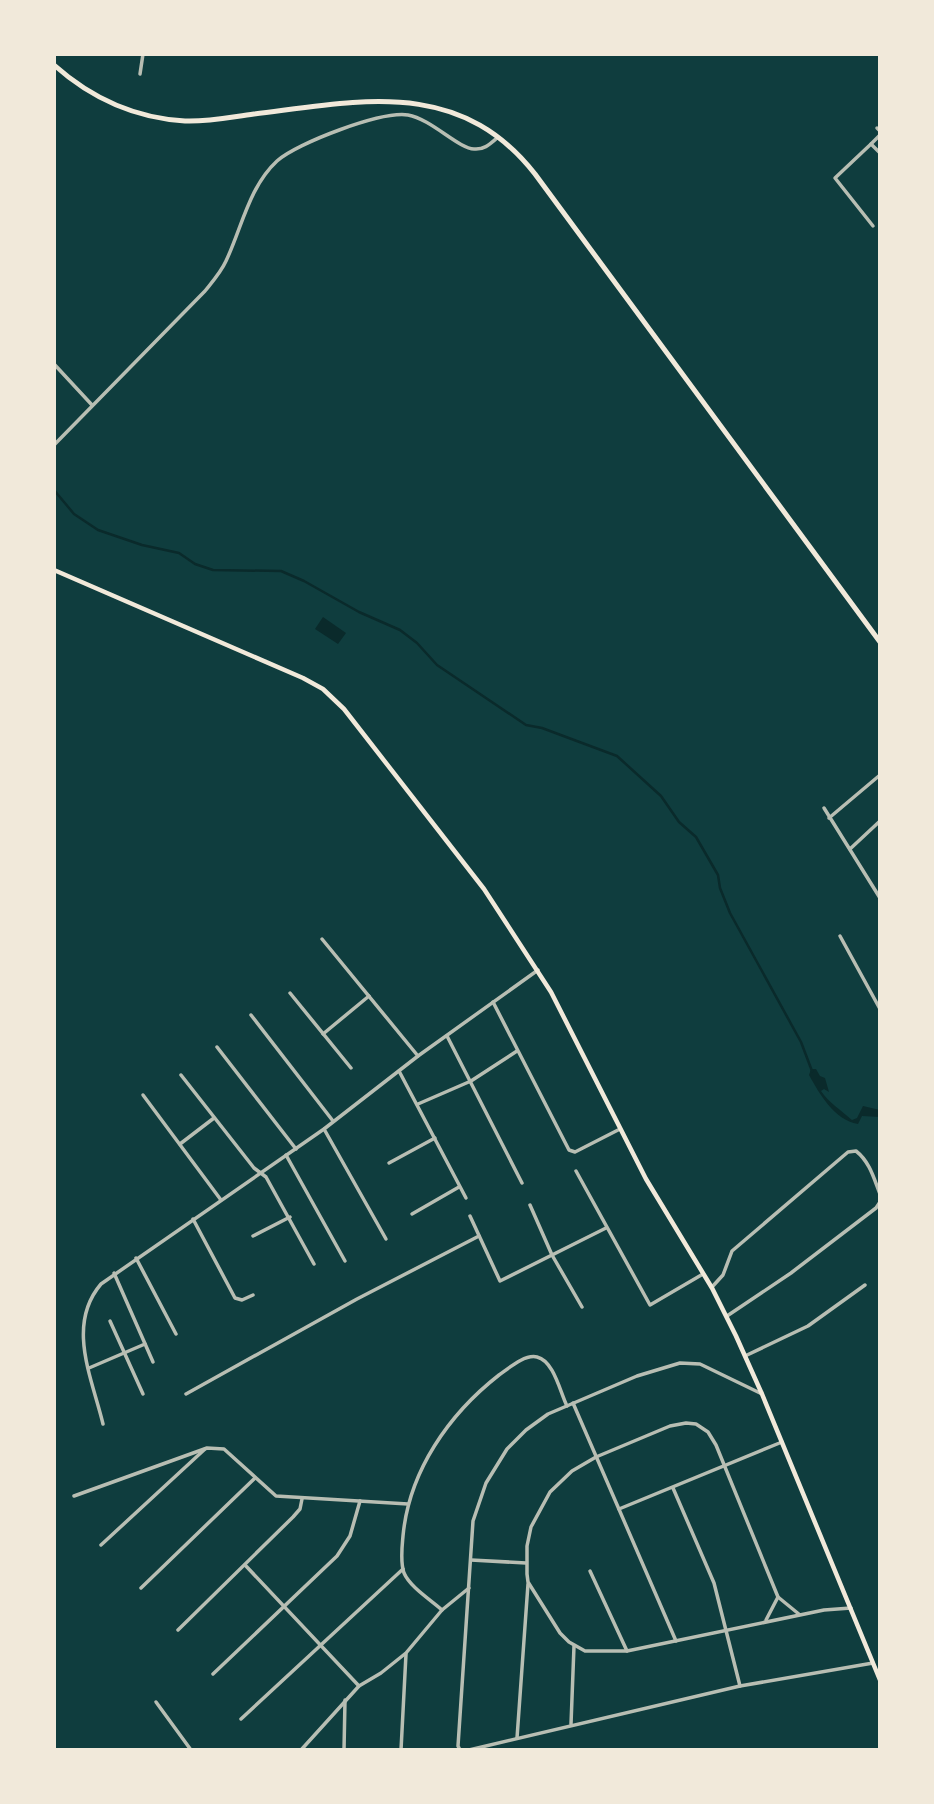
<svg xmlns="http://www.w3.org/2000/svg" width="934" height="1804" viewBox="0 0 934 1804" font-family="Manrope,sans-serif">
  <style>
    .water { fill: #0a2a2b }
    .lines { fill: none; stroke-linecap: round; stroke-linejoin: round }
    .stream { stroke: #0a2a2b; stroke-width: 2.5 }
    .minor { stroke: #b8beb3; stroke-width: 3.5 }
    .secondary { stroke: #f1e9da; stroke-width: 4.5 }
    .primary { stroke: #f1e9da; stroke-width: 5 }
  </style>
  <rect width="100%" height="100%" fill="#0f3d3e"/>
  <!-- water -->
  <g class="water">
    <polygon points="323,617 346,633 338,644 315,629"/>
    <path d="M811,1069H816L820,1076L825,1078L829,1092L824,1089L821,1091C829,1103 841,1110 852,1120L857,1118L863,1106L880,1110V1117L862,1116L858,1124C834,1120 819,1093 809,1075Z"/>
  </g>
  <g class="lines">
    <!-- stream -->
    <polyline class="stream" points="54,490 74,514 98,530 142,545 179,553 195,564 213,570 281,571 304,581 359,612 400,630 417,643 437,665 526,725 542,728 617,756 661,796 679,822 696,837 718,875 720,888 730,913 801,1042 812,1071"/>
    <!-- minor -->
    <g class="minor">
      <polyline points="140,74 143,54"/>
      <polyline points="877,128 880,131"/>
      <polyline points="871,144 880,135"/>
      <polyline points="873,226 835,178 871,144 880,153"/>
      <polyline points="54,364 92,405"/>
      <path d="M54,445L205,291C213,281 221,272 226,261C242,227 249,187 277,161C297,143 381,111 408,115C431,119 459,149 474,149C484,150 490,144 497,138"/>
      <polyline points="824,808 880,898"/>
      <polyline points="829,818 880,775"/>
      <polyline points="850,849 880,821"/>
      <polyline points="840,936 880,1009"/>
      <polyline points="322,939 418,1056"/>
      <polyline points="290,993 351,1068"/>
      <polyline points="493,1002 569,1150 575,1152 620,1129"/>
      <polyline points="251,1015 333,1121"/>
      <polyline points="323,1034 369,996"/>
      <polyline points="447,1036 522,1183"/>
      <polyline points="217,1047 296,1149"/>
      <polyline points="399,1071 466,1198"/>
      <polyline points="181,1075 254,1168 266,1177 314,1264"/>
      <polyline points="143,1095 221,1200"/>
      <polyline points="418,1104 471,1081 517,1051"/>
      <polyline points="324,1129 386,1239"/>
      <polyline points="180,1144 214,1118"/>
      <polyline points="286,1155 345,1261"/>
      <polyline points="389,1163 435,1138"/>
      <polyline points="576,1171 650,1305 703,1274"/>
      <polyline points="530,1205 552,1255 582,1307"/>
      <polyline points="412,1214 459,1187"/>
      <polyline points="470,1216 500,1281 606,1228"/>
      <polyline points="193,1219 235,1298 242,1300 253,1295"/>
      <polyline points="253,1236 290,1217"/>
      <polyline points="136,1258 176,1334"/>
      <polyline points="114,1273 153,1362"/>
      <path d="M712,1287L723,1275L732,1251L848,1152L856,1151C870,1162 874,1179 880,1194"/>
      <polyline points="727,1316 791,1273 876,1208 880,1202"/>
      <polyline points="110,1321 143,1394"/>
      <polyline points="745,1356 808,1326 865,1285"/>
      <polyline points="89,1368 145,1344"/>
      <polyline points="186,1394 357,1299 479,1236"/>
      <polyline points="573,1403 676,1641"/>
      <path d="M103,1424C92,1378 66,1325 101,1284L324,1129L418,1056L538,970"/>
      <polyline points="673,1488 714,1583 740,1686"/>
      <polyline points="74,1496 207,1448 224,1449 276,1496 408,1504"/>
      <polyline points="619,1509 782,1442"/>
      <polyline points="101,1545 205,1449"/>
      <polyline points="471,1560 526,1563"/>
      <polyline points="245,1565 359,1686"/>
      <polyline points="590,1571 627,1651"/>
      <polyline points="141,1588 255,1478"/>
      <path d="M442,1610C431,1600 410,1587 404,1573C400,1562 402,1547 403,1536C409,1471 449,1414 499,1375C509,1368 525,1354 537,1357C554,1361 560,1392 567,1406"/>
      <polyline points="800,1615 778,1597 716,1445 708,1432 696,1424 686,1423 670,1426 596,1457 572,1471 550,1492 531,1527 527,1546 527,1574 528,1582 560,1633 569,1642 585,1651 627,1651 824,1610 851,1608"/>
      <polyline points="766,1620 778,1597"/>
      <polyline points="178,1630 293,1517 300,1509 302,1499"/>
      <polyline points="213,1674 337,1556 350,1536 360,1501"/>
      <polyline points="156,1702 191,1750"/>
      <polyline points="241,1719 403,1569"/>
      <polyline points="571,1724 574,1646"/>
      <polyline points="517,1738 528,1584"/>
      <polyline points="301,1750 359,1686 381,1673 406,1653 442,1610 469,1588"/>
      <polyline points="344,1750 345,1700"/>
      <polyline points="401,1750 406,1654"/>
      <polyline points="460,1750 458,1746 473,1521 486,1483 507,1449 526,1430 548,1414 637,1376 680,1363 700,1364 760,1393"/>
      <polyline points="469,1750 740,1686 873,1663"/>
    </g>
    <!-- secondary -->
    <polyline class="secondary" points="54,570 303,678 323,689 344,709 484,889 551,992 646,1179 712,1288 736,1336 762,1394 880,1680"/>
    <!-- primary -->
    <path class="primary" d="M54,65C91,98 135,118 185,121C208,122 231,117 254,114C360,101 459,77 535,174L880,642"/>
  </g>
  <!-- border -->
  <rect width="934" height="1804" fill="none" stroke="#f1e9da" stroke-width="112"/>
</svg>
